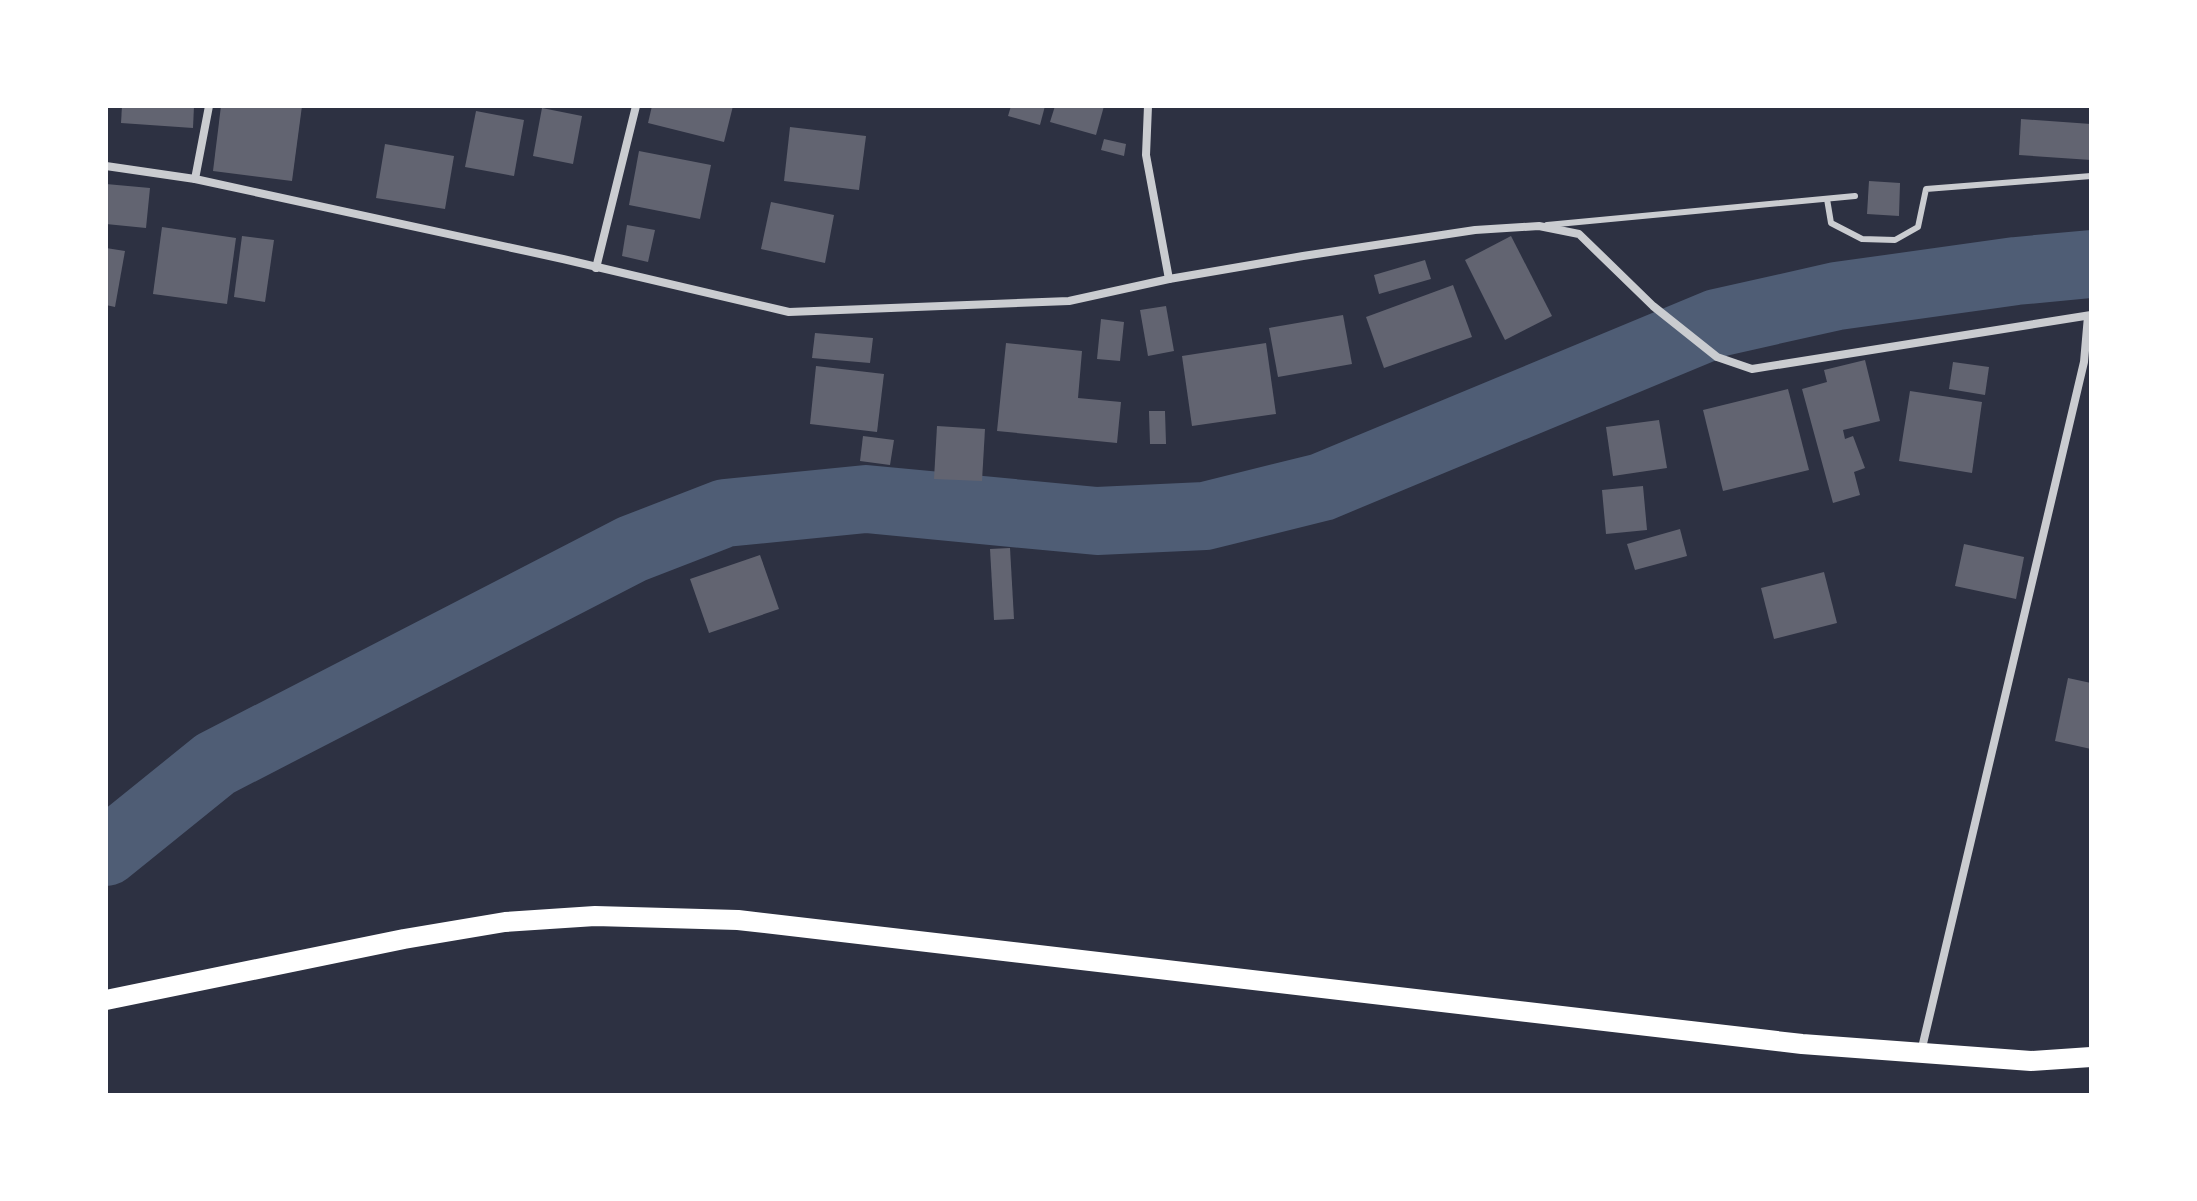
<svg xmlns="http://www.w3.org/2000/svg" width="2197" height="1201" viewBox="0 0 2197 1201" font-family="'Space Grotesk',sans-serif">
  <style>
    .lines { fill: none; stroke-linecap: round; stroke-linejoin: round }
    .river { stroke: #4f5d75; stroke-width: 68 }
    .building { fill: #626471 }
    .service { stroke: #caccd0; stroke-width: 6 }
    .minor { stroke: #caccd0; stroke-width: 8 }
    .primary { stroke: #fff; stroke-width: 20 }
  </style>
  <rect width="100%" height="100%" fill="#2d3142"/>
  <g class="lines">
    <!-- river -->
    <polyline class="river" points="106,852 215,764 632,549 725,513 866,499 1097,521 1205,516 1322,487 1717,323 1837,296 2016,271 2091,264"/>
  </g>
  <!-- building -->
  <g class="building">
    <polygon points="122,106 194,106 193,128 121,123"/>
    <polygon points="221,106 302,106 292,181 213,171"/>
    <polygon points="652,106 733,106 724,142 648,123"/>
    <polygon points="1011,106 1045,106 1040,125 1008,116"/>
    <polygon points="1055,106 1104,106 1096,135 1050,122"/>
    <polygon points="542,108 582,116 573,164 533,156"/>
    <polygon points="476,111 524,120 514,176 465,167"/>
    <polygon points="2021,119 2091,124 2091,160 2019,155"/>
    <polygon points="790,127 866,136 859,190 784,181"/>
    <polygon points="1104,139 1126,144 1124,156 1101,150"/>
    <polygon points="385,144 454,156 445,209 376,198"/>
    <polygon points="639,151 711,165 700,219 629,205"/>
    <polygon points="1869,181 1900,183 1899,216 1867,214"/>
    <polygon points="106,184 150,188 146,228 106,224"/>
    <polygon points="771,202 834,215 825,263 761,249"/>
    <polygon points="627,225 655,230 648,262 622,256"/>
    <polygon points="162,227 236,238 227,304 153,294"/>
    <polygon points="242,236 274,240 265,302 234,297"/>
    <polygon points="1511,236 1552,316 1505,340 1465,260"/>
    <polygon points="106,248 125,251 115,307 106,305"/>
    <polygon points="1425,260 1431,279 1379,294 1374,275"/>
    <polygon points="1453,285 1472,337 1384,368 1366,317"/>
    <polygon points="1166,306 1174,351 1148,356 1140,310"/>
    <polygon points="1343,315 1352,364 1278,377 1269,328"/>
    <polygon points="1101,319 1124,322 1120,361 1097,359"/>
    <polygon points="815,333 873,338 870,363 812,358"/>
    <polygon points="1006,343 1082,351 1078,398 1121,402 1117,443 997,431"/>
    <polygon points="1266,343 1276,414 1192,426 1182,356"/>
    <polygon points="1865,360 1880,421 1843,430 1845,439 1853,436 1865,468 1854,472 1860,495 1833,503 1802,389 1827,382 1824,370"/>
    <polygon points="1953,362 1989,367 1985,395 1949,389"/>
    <polygon points="816,366 884,374 877,432 810,424"/>
    <polygon points="1788,389 1809,470 1723,491 1703,410"/>
    <polygon points="1910,391 1982,402 1972,473 1899,461"/>
    <polygon points="1149,411 1165,411 1166,444 1150,444"/>
    <polygon points="1659,420 1667,468 1613,476 1606,427"/>
    <polygon points="937,426 985,429 982,481 934,479"/>
    <polygon points="863,436 894,440 890,465 860,461"/>
    <polygon points="1643,486 1647,530 1606,534 1602,490"/>
    <polygon points="1680,529 1687,556 1635,570 1627,544"/>
    <polygon points="1964,544 2024,557 2016,599 1955,586"/>
    <polygon points="1010,548 1014,619 994,620 990,549"/>
    <polygon points="760,555 779,609 709,633 690,579"/>
    <polygon points="1824,572 1837,623 1774,639 1761,588"/>
    <polygon points="2068,678 2091,683 2091,749 2055,741"/>
  </g>
  <g class="lines">
    <!-- service -->
    <g class="service">
      <polyline points="1827,199 1831,223 1862,239 1895,240 1918,227 1926,189 2091,176"/>
      <polyline points="1547,225 1855,196"/>
    </g>
    <!-- minor -->
    <g class="minor">
      <polyline points="1148,106 1146,155 1169,279"/>
      <polyline points="106,166 195,179 563,259 789,312 1069,301 1169,279 1303,256 1475,230 1539,226 1579,234 1653,306 1717,357 1752,369 2091,315"/>
      <polyline points="195,179 209,106"/>
      <polyline points="596,268 636,106"/>
      <polyline points="1921,1052 2084,362 2088,316"/>
    </g>
    <!-- primary -->
    <polyline class="primary" points="106,1000 404,939 505,922 595,916 738,920 1802,1044 2031,1061 2091,1057"/>
  </g>
  <!-- border -->
  <rect width="2197" height="1201" fill="none" stroke="#ffffff" stroke-width="216"/>
</svg>
